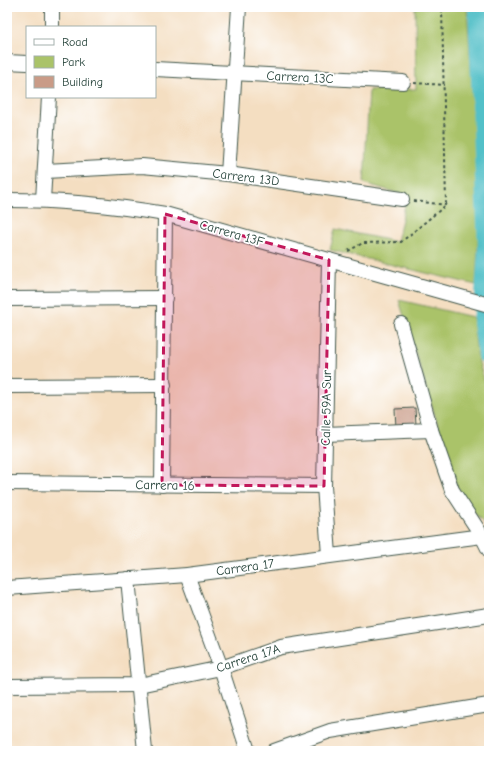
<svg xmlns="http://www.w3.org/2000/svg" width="496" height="758" viewBox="0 0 496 758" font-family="'Comic Neue',sans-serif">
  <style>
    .green { fill: #aac369; stroke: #64804e }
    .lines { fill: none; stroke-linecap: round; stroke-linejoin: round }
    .river { stroke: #53c0c8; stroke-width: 22 }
    .building { fill: #c99b87 }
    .minor-casing { stroke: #3f5549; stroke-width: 16 }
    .path { stroke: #3f5549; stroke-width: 2; stroke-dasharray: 3 3; stroke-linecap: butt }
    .minor { stroke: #fff; stroke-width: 14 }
    .marked { fill: #c2185b; fill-opacity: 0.2; stroke: #c2185b; stroke-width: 3; stroke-dasharray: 8 5; stroke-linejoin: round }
    .labels { text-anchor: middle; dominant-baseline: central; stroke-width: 3.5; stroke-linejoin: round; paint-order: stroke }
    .street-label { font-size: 13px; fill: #1f3d34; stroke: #fff }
  </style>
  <rect width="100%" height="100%" fill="#fff"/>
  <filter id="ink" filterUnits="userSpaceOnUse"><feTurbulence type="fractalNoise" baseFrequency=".025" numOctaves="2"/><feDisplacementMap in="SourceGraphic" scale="8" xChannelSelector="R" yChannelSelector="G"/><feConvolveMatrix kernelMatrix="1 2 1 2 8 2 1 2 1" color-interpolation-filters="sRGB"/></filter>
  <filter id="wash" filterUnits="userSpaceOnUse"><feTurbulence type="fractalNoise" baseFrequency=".012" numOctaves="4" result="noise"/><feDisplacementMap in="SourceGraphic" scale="16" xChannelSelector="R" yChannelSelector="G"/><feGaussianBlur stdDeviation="0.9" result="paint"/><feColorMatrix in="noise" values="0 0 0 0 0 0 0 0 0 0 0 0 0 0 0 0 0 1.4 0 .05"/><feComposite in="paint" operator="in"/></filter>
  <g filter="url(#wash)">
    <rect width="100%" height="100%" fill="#f4dec1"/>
    <!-- green -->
    <g class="green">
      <polygon points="415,7 467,7 480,207 476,285 330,250 335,229 397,242 407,196 364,183 369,90 416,89"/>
      <polygon points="399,300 473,317 477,355 489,398 489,528 476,515 457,487"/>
    </g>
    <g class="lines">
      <!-- river -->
      <polyline class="river" points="479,7 489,250 484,323 489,355"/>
    </g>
    <g id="blocks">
      <!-- building -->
      <polygon class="building" points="415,408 416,425 396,427 395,409"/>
    </g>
  </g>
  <g filter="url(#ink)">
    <use href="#blocks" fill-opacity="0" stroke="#3f5549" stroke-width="1"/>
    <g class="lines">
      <defs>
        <g id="minor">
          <polyline points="52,27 52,7"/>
          <polyline points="7,62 27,63"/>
          <polyline points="155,69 403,82"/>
          <polyline points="45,171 142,166 228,174 402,199"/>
          <polyline points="228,174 239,7"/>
          <path d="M7,200C60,200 112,205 165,214L489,305"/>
          <polyline points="43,200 49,97"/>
          <polyline points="329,260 324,486 329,555"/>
          <polyline points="7,299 165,298"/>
          <polyline points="401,324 431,430 452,490 482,536 489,550"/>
          <polyline points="7,386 164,385"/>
          <polyline points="325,434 431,430"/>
          <polyline points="7,483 324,486"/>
          <polyline points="162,485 165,214"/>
          <polyline points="187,575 221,668 248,751"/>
          <polyline points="128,579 145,751"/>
          <polyline points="7,588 187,575 482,536"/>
          <polyline points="7,686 139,685 221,668 281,647 489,615"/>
          <polyline points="274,751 330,731 489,705"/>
        </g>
      </defs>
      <!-- minor casing -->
      <use href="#minor" class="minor-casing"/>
      <!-- path -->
      <g class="path">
        <polyline points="414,83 445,85"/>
        <polyline points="414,201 446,205"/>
        <polyline points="348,251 363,243 401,242 446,205 442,7"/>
      </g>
      <!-- minor -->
      <use href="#minor" class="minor"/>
    </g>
  </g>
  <!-- marked area -->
  <path class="marked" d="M165,214L329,260L324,486L162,485Z"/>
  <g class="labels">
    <!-- street labels -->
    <g class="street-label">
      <text transform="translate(300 77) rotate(3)">Carrera 13C</text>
      <text transform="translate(246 177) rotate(7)">Carrera 13D</text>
      <text transform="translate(232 233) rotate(16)">Carrera 13F</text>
      <text transform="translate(326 408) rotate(-89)">Calle 59A Sur</text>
      <text transform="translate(165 485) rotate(1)">Carrera 16</text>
      <text transform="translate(245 567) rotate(-8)">Carrera 17</text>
      <text transform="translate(248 658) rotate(-18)">Carrera 17A</text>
    </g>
  </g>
  <!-- margin -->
  <rect width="496" height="758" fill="none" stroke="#fff" stroke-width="24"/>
  <!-- legend -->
  <rect x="26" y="26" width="130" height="72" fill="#ffffff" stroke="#a5b1ae"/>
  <rect x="34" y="39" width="20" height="6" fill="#ffffff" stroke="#a5b1ae"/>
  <text x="62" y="46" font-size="12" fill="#1f3d34">Road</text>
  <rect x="34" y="56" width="20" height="12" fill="#aac369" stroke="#a5b1ae"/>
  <text x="62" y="66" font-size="12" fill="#1f3d34">Park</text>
  <rect x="34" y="76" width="20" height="12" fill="#c99b87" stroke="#a5b1ae"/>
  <text x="62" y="86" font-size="12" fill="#1f3d34">Building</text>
</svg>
